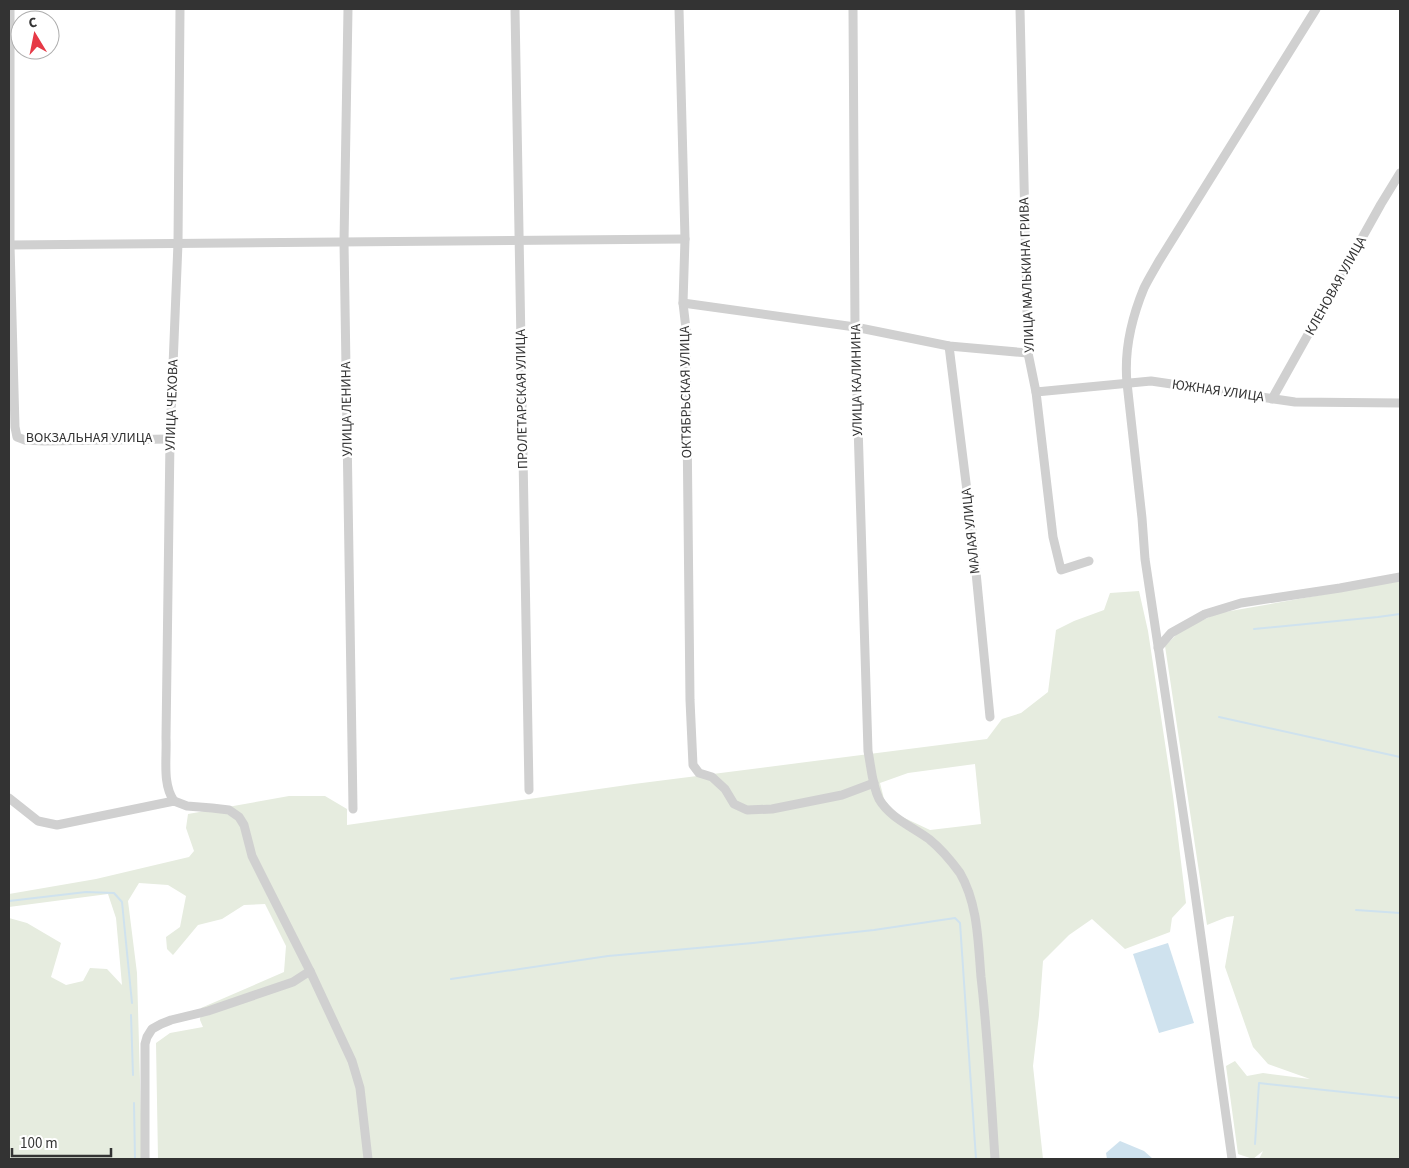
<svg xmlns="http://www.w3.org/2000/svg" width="1409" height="1168" viewBox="0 0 1409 1168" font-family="'Source Sans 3',sans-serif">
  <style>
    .green { fill: #e6ecdf; fill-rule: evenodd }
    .water { fill: #cfe2ee }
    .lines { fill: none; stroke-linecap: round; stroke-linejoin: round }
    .stream { stroke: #cfe2ee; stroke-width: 2 }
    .minor { stroke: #d0d0d0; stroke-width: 9 }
    .labels { text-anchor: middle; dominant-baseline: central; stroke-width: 5; stroke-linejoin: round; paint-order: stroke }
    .street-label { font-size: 14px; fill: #333; stroke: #fff }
  </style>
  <rect width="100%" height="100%" fill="#fff"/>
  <!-- green -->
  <g class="green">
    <polygon points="1400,581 1400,1159 1259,1159 1263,1151 1253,1159 1238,1154 1226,1066 1235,1061 1247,1076 1263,1073 1310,1079 1268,1064 1253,1047 1225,967 1234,916 1227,917 1207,925 1165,646 1182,629 1219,613"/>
    <path d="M1139,591L1148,631L1173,796L1186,903L1172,918L1170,932L1125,949L1092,919L1069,935L1043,961L1039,1015L1033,1066L1043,1159H158L156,1043L170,1033L203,1027L200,1020L201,1008L284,972L286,946L265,904L244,905L222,919L198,925L173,955L167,949L166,937L180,927L186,896L168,885L139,883L128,901L137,973L141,1116V1159H9V918L27,923L61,943L51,977L66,985L83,981L90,968L107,969L122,985L116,918L108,894L9,907V894L96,879L189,857L194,851L186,828L188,814L289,796H325L347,809V825L634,784L987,739L1002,719L1021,713L1048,692L1056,630L1074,621L1104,610L1110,593ZM975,764L981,824L930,830L896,814L884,799L880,783L908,773Z"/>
  </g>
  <!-- water -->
  <g class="water">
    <polygon points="1168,943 1194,1023 1159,1033 1133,954"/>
    <polygon points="1120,1141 1144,1151 1153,1159 1107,1159 1106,1153"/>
  </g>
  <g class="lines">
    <!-- stream -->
    <g class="stream">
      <polyline points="1254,629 1378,617 1400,614"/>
      <polyline points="1219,717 1400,757"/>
      <polyline points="9,901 86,892 114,893 122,902 132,1003"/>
      <polyline points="1356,910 1400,913"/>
      <polyline points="451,979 608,956 753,943 874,930 955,918 960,923 976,1159"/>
      <polyline points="131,1015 133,1075"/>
      <polyline points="134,1103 135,1159"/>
      <polyline points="1255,1144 1259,1083 1400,1098"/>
    </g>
    <!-- minor -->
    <g class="minor">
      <polyline points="10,9 10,245 15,427 17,437 25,440 44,441 170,439"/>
      <polyline points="348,9 344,242 353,809"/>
      <polyline points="515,9 529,790"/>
      <polyline points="679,9 685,239 683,303 686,329 690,700 693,765 699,773 712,777 725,789 734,804 747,810 772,809 842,795 874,783"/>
      <path d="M853,9L855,327L868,751C871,766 872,785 879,799C890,818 913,827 929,839C940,848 952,862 960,873C978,904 978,942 981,977C988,1038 991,1098 995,1159"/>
      <polyline points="1020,9 1028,353 1036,392 1053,537 1061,570 1089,561"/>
      <polyline points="9,245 685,239"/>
      <polyline points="683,303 855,327 949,346 1028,353"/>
      <polyline points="949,346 972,531 990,717"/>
      <polyline points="1036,392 1151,381 1295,402 1400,403"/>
      <polyline points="1272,399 1381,204 1400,173"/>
      <polyline points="1158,648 1171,633 1205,614 1241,603 1340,588 1400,577"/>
      <polyline points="9,798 38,821 57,825 174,801 187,806 212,808 229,810 239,817 244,825 252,856 262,876 310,971 352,1061 360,1088 368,1159"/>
      <path d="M174,801C162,784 167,758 166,738L170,439L178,243L180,9"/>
      <polyline points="145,1159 145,1044 147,1037 152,1029 161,1024 171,1020 208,1011 293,982 310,971"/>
      <path d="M1232,1159L1193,879L1145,559L1142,518L1127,383C1124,351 1132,317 1144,288C1149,278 1154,270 1159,261L1316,9"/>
    </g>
  </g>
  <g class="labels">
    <!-- street labels -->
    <g class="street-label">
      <text transform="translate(1027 275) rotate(-92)">УЛИЦА МАЛЬКИНА ГРИВА</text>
      <text transform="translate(1336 286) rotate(-61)">КЛЕНОВАЯ УЛИЦА</text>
      <text transform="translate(857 380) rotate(-91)">УЛИЦА КАЛИНИНА</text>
      <text transform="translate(1218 391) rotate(8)">ЮЖНАЯ УЛИЦА</text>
      <text transform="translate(686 392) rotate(-91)">ОКТЯБРЬСКАЯ УЛИЦА</text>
      <text transform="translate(522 399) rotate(-91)">ПРОЛЕТАРСКАЯ УЛИЦА</text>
      <text transform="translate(172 405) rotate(-88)">УЛИЦА ЧЕХОВА</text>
      <text transform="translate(347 409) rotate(-91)">УЛИЦА ЛЕНИНА</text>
      <text x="89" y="438">ВОКЗАЛЬНАЯ УЛИЦА</text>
      <text transform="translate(971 531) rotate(-96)">МАЛАЯ УЛИЦА</text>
    </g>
  </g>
  <!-- border -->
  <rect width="1409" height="1168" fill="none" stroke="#333333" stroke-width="20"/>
  <!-- north arrow -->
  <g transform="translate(35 35) rotate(350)"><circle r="24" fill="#ffffff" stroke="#adadad"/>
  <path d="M0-4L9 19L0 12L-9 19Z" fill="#e63946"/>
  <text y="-8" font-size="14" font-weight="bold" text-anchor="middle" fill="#333333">С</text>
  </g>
  <!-- scale -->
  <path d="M12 1148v8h99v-8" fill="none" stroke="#333333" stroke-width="2.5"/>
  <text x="20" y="1148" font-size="15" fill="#333333" stroke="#ffffff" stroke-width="4" paint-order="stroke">100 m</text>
</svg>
